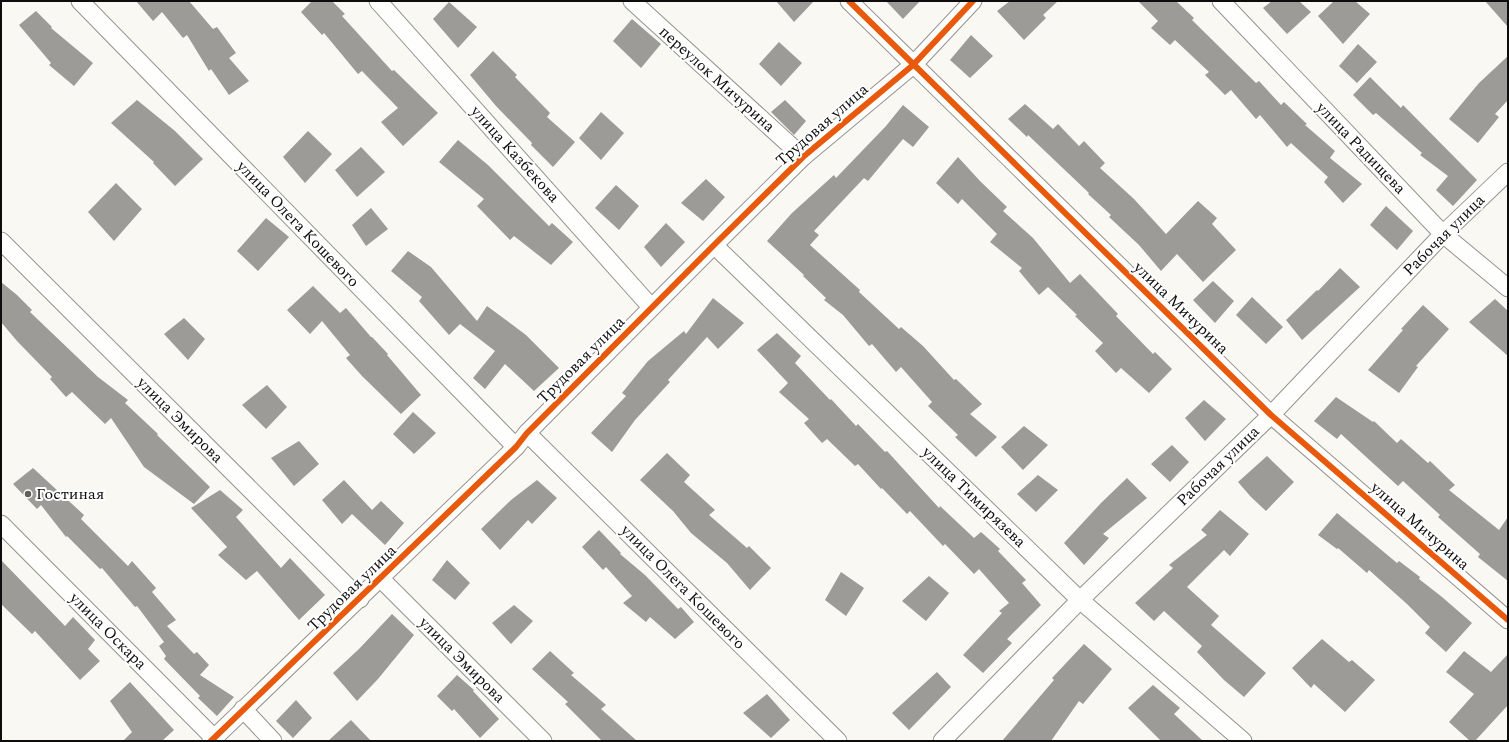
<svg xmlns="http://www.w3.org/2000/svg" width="1509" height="742" viewBox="0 0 1509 742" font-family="Spectral,serif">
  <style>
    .building { fill: #9d9b98 }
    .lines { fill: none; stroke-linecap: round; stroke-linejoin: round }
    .minor-casing { stroke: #949390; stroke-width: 19 }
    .minor { stroke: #fefefd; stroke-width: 17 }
    .cycleway-casing { stroke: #fff; stroke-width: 8 }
    .cycleway { stroke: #e8590c; stroke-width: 6 }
    .poi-dot { fill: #605f5d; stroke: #fff; stroke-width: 1.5 }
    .labels { text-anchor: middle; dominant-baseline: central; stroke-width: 4; stroke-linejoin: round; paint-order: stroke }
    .street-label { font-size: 16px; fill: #0d0d0d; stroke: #fff }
    .poi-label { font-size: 16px; fill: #0d0d0d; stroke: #fff; text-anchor: start }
  </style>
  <rect width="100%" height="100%" fill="#faf8f2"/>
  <!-- building -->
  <g class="building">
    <polygon points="136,1 189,1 213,29 217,27 236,53 229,58 249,81 229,95 211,69 209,71 187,35 183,38 162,12 153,21"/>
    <polygon points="312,1 332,1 345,14 342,16 392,71 394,70 438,113 403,146 381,122 398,108 362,71 358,74 324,33 322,35 301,12"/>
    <polygon points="776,1 814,1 794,22"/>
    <polygon points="886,1 920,1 903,19"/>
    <polygon points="1010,1 1058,1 1043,15 1046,18 1024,40 997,11"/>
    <polygon points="1138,1 1176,1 1194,18 1192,20 1256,83 1259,81 1281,105 1284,102 1307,124 1305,125 1335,151 1330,158 1362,184 1343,203 1324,182 1328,177 1291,143 1287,147 1260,115 1256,119 1231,90 1225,95 1205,75 1209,72 1175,40 1170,45 1151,28 1158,21"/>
    <polygon points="1272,1 1299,1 1311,12 1287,34 1263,8"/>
    <polygon points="1334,1 1355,1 1370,14 1343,44 1318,16"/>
    <polygon points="1485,1 1508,1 1508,27"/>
    <polygon points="449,2 477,27 458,48 433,19"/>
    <polygon points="36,11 52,27 51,28 93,63 74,86 49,65 51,63 19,25"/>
    <polygon points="632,19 661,44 641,68 613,41"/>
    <polygon points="971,35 993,56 970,78 950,60"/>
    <polygon points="779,42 802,63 781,86 759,64"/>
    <polygon points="1358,44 1377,62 1357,83 1339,66"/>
    <polygon points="493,51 517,75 515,77 550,113 547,117 575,142 553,167 531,145 532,143 496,106 470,75"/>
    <polygon points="1508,56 1508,100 1495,114 1499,117 1478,143 1449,119 1479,83"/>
    <polygon points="1370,77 1401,108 1403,105 1477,180 1453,206 1436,190 1448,176 1420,155 1422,153 1376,113 1373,115 1353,95"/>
    <polygon points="137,100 175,131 203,159 175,186 153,163 154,162 111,123"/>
    <polygon points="785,100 806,121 794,135 771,112"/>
    <polygon points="1025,104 1053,129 1058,124 1079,146 1084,141 1105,163 1100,168 1134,199 1166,234 1198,201 1217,218 1212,224 1236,250 1203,282 1177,254 1161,271 1139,245 1109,217 1111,215 1088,194 1089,193 1028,135 1027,137 1008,119"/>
    <polygon points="903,105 929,127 913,147 903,139 868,181 864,178 814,231 819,235 810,245 860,290 859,292 899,329 901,327 923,346 954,380 956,379 982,404 970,414 997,437 976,457 955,437 958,435 928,406 932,402 901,367 896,372 872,344 869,346 843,315 824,300 826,298 803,276 804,275 767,241 792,213 834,175 836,178 886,126"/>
    <polygon points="601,112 624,133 601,160 579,138"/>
    <polygon points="308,131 332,154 305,183 283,157"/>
    <polygon points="458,140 488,165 549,226 552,223 573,242 551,265 514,236 510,240 477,206 484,199 439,162"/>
    <polygon points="361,147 385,172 357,197 335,170"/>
    <polygon points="958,157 980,181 1007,207 1003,211 1033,238 1070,283 1080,274 1118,314 1116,316 1153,354 1155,352 1172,369 1149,393 1121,368 1116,373 1095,351 1103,343 1075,316 1077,315 1048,287 1039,295 1019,271 1022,268 990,242 997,234 962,199 958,204 936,183"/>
    <polygon points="706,179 725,197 703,221 681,203"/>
    <polygon points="116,183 142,209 114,241 88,212"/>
    <polygon points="616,185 639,206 619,230 595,208"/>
    <polygon points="1386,206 1413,231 1397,250 1370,225"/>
    <polygon points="371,208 388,229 366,246 352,225"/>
    <polygon points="266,218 289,237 258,271 237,251"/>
    <polygon points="666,223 685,242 661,267 644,247"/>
    <polygon points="408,251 431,267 477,321 487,306 526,335 559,368 534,391 505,364 485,389 473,378 495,351 460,324 449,335 419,301 422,297 391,271"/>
    <polygon points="1340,268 1360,287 1302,340 1286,320 1317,290 1318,291"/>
    <polygon points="1213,281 1234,301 1215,323 1193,300"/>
    <polygon points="1,282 17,295 32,310 30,312 98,377 128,400 125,403 158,434 157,435 210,487 194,504 144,467 111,418 105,424 72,392 66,397 50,379 52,377 17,341 1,322"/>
    <polygon points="313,286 340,313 346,308 371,337 372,337 388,354 387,355 421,395 401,414 362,376 346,358 350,355 322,321 310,334 287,310"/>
    <polygon points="1252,297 1283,327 1266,344 1236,315"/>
    <polygon points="713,298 744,323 718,349 707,337 668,380 670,382 635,420 612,452 591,433 626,396 622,393 648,361 684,331 686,334"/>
    <polygon points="1495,299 1508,311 1508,356 1469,322"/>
    <polygon points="1423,305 1449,329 1416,366 1418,367 1399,393 1368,370 1403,330 1401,329"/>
    <polygon points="184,318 205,339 188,360 164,334"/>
    <polygon points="777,333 801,356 795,363 830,400 831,399 856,426 858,424 885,452 887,451 939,508 940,506 974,538 981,532 1000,549 998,551 1026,580 1022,583 1041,605 1007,639 1012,643 983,673 963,655 1002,613 999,611 1009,603 979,569 974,574 945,544 943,546 910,511 907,514 882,488 881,489 858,464 855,466 827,439 822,443 804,423 809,419 779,392 788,383 757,350"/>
    <polygon points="267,385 287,407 266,429 242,405"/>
    <polygon points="1336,397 1373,422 1374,421 1397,443 1401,439 1428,463 1430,461 1455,485 1449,490 1499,530 1508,517 1508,581 1478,557 1480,554 1438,517 1440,515 1403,481 1398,486 1341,434 1337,439 1314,421"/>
    <polygon points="1204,400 1226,419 1205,441 1185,418"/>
    <polygon points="413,412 436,433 414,454 393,434"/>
    <polygon points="1024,426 1048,445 1023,470 1001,447"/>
    <polygon points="299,441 319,464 294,486 271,458"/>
    <polygon points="1172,445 1189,462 1170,482 1151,464"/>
    <polygon points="667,453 690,475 684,482 715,510 709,515 747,548 749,546 771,568 750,590 727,563 691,533 673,511 640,480"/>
    <polygon points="1267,456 1294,482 1266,511 1251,497 1238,482"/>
    <polygon points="33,468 84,515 81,519 128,566 132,561 156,588 152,592 176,620 167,626 194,654 197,652 209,665 200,675 234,697 217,716 198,698 200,696 164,659 166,656 159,646 164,642 137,606 135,607 102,568 100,569 67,536 66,537 41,505 37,509 13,484"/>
    <polygon points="1038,475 1058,490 1036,512 1017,494"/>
    <polygon points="1127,478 1147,498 1103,534 1109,538 1084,565 1064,543 1101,503"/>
    <polygon points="344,480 372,510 381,501 404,523 385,545 352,514 342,524 322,500"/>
    <polygon points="537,480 557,498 532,524 528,520 500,550 481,529 511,500"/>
    <polygon points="220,490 243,510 236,517 281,568 290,558 325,595 299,620 257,571 246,580 218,555 227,547 191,508"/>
    <polygon points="1220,510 1249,534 1230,556 1224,550 1187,587 1219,616 1211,625 1266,673 1244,697 1224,680 1197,652 1202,646 1164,611 1154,621 1135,603 1173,568 1169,565 1207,535 1201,530"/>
    <polygon points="1337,513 1397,563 1399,561 1420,577 1419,579 1442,597 1472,623 1446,652 1425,633 1430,627 1407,604 1369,570 1367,573 1338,548 1337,549 1318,535"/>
    <polygon points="599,530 621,553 620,554 645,575 678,609 681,607 694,622 675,639 650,617 646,622 623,603 632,596 606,567 603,570 582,547"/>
    <polygon points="1,560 65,626 73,617 95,640 88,649 100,661 80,680 35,631 32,634 1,604"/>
    <polygon points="447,560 470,583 455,600 432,580"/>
    <polygon points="841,572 864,588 846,616 825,600"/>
    <polygon points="929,576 949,593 926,621 902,601"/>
    <polygon points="514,605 533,621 511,644 492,623"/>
    <polygon points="392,614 414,635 378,679 357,701 333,673 359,649"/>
    <polygon points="1322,639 1349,662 1352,660 1375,680 1345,712 1314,684 1311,688 1292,668"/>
    <polygon points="1084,644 1112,669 1083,704 1079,701 1051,741 1002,741 1054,680 1052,678"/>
    <polygon points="550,651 574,673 571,675 606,705 601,709 637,741 602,741 565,704 568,702 532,669"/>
    <polygon points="1464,651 1491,672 1508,654 1508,705 1475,741 1470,741 1449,722 1474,694 1446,672"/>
    <polygon points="937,672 951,687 909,730 892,713"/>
    <polygon points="457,675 474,690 473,691 499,719 480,738 454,709 452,711 437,696"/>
    <polygon points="130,682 174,730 162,741 123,741 132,732 110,701"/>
    <polygon points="1153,685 1180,708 1174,714 1203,741 1161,741 1128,708"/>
    <polygon points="767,694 790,720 771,738 743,713"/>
    <polygon points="296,700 312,718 293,738 276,721"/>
    <polygon points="351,720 371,741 328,741"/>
  </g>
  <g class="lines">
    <defs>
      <g id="minor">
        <polyline points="80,1 516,447"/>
        <polyline points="378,1 651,307"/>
        <polyline points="632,1 803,157"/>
        <polyline points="849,1 1271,415 1508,620"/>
        <polyline points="1221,1 1443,234 1508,288"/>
        <polyline points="1,241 360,599"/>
        <polyline points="714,245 1080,600 1243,741"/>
        <polyline points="527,433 838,741"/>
        <polyline points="1,524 214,738"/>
        <polyline points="381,579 543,741"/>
        <polyline points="243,709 273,741"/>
        <polyline points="211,741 516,447 527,433 714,245 803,157 913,65 973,1"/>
        <polyline points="942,741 1080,600 1271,415 1443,234 1508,172"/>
      </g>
    </defs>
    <!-- minor casing -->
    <use href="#minor" class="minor-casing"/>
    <!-- minor -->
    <use href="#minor" class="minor"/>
    <defs>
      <g id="cycleway">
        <polyline points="849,1 1271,415 1508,620"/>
        <polyline points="211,741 516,447 527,433 714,245 803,157 913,65 973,1"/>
      </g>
    </defs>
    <!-- cycleway casing -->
    <use href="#cycleway" class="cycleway-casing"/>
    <!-- cycleway -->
    <use href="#cycleway" class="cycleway"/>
  </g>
  <!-- markers -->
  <circle class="poi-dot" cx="28" cy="494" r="4"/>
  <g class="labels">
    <!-- street labels -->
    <g class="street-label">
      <text transform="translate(717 79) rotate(42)">переулок Мичурина</text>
      <text transform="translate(822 125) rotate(-41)">Трудовая улица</text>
      <text transform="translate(1361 148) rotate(46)">улица Радищева</text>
      <text transform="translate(515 154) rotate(48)">улица Казбекова</text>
      <text transform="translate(298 224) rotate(46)">улица Олега Кошевого</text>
      <text transform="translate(1444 235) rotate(-45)">Рабочая улица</text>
      <text transform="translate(1181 308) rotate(44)">улица Мичурина</text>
      <text transform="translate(581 360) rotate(-45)">Трудовая улица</text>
      <text transform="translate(180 420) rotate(45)">улица Эмирова</text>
      <text transform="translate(1218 466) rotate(-44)">Рабочая улица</text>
      <text transform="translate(974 497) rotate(44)">улица Тимирязева</text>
      <text transform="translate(1420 526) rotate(41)">улица Мичурина</text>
      <text transform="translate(683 587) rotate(45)">улица Олега Кошевого</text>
      <text transform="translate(352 588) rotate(-44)">Трудовая улица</text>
      <text transform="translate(108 631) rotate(45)">улица Оскара</text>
      <text transform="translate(462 660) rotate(45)">улица Эмирова</text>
    </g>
    <!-- poi labels -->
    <g class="poi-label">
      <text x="36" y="494">Гостиная</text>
    </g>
  </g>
  <!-- border -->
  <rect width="1509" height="742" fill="none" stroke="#0d0d0d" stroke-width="4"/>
</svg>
